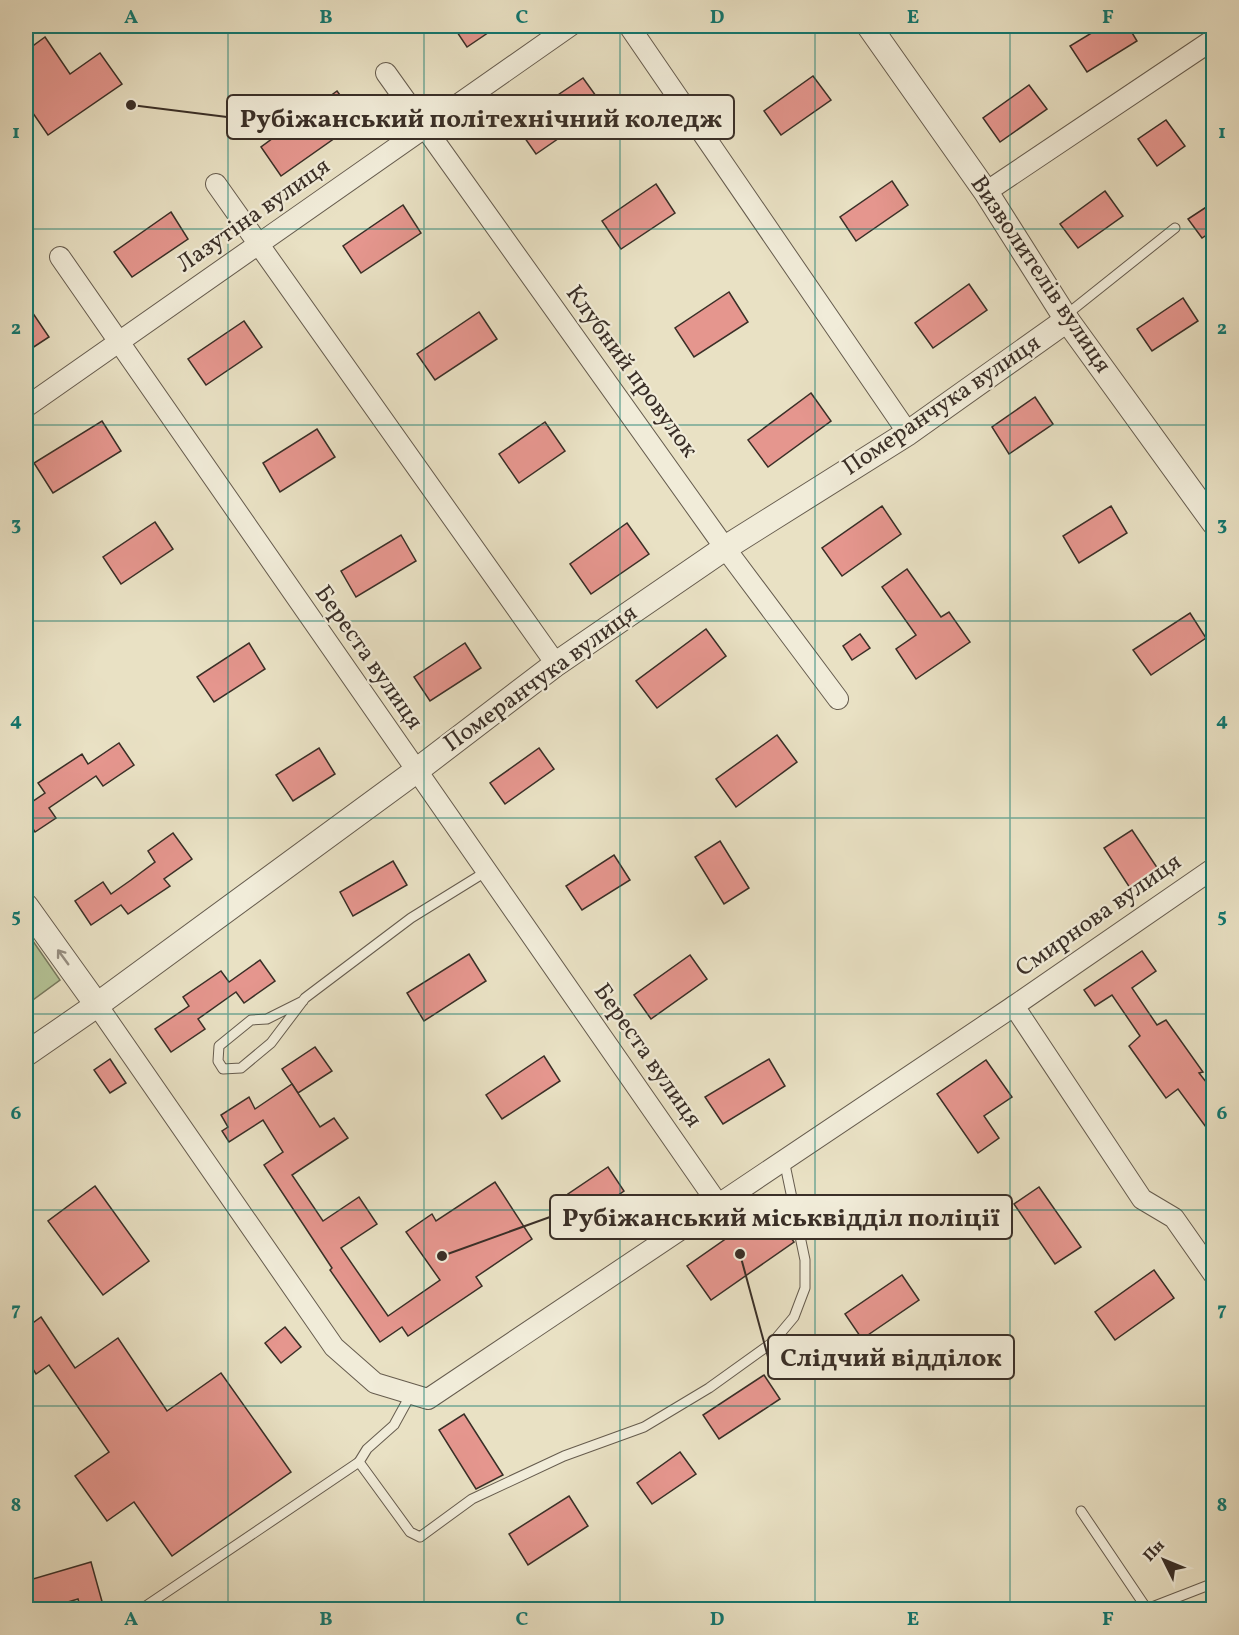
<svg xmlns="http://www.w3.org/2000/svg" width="1239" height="1635" viewBox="0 0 1239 1635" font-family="Vollkorn,serif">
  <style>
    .green { fill: #b4c396; stroke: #77795e; stroke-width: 1.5 }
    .building { fill: #e5968e; stroke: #3a2f27; stroke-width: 1.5 }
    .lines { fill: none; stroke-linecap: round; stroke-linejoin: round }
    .service-casing { stroke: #665c4e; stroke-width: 11 }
    .minor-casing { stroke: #665c4e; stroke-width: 22 }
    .tertiary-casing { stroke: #665c4e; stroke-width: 26 }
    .service { stroke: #f1ecd9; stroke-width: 9 }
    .minor { stroke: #f1ecd9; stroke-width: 20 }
    .tertiary { stroke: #f1ecd9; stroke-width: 24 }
    .oneway { stroke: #968e80 }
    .grid { fill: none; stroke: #0f766e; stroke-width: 1.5; stroke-opacity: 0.55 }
    .labels { text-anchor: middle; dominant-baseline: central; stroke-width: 4.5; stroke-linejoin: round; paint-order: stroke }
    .street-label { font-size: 24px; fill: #3a2f27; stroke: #f1ecd9 }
    .leader { fill: none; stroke: #3a2f27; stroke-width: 2 }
    .callout-dot { fill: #3a2f27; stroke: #f1ecd9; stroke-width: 2 }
    .callout { fill: #f1ecd9; stroke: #3a2f27; stroke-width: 2 }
    .callout-label { font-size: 26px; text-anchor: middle; font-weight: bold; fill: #3a2f27 }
    .neatline { fill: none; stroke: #0f766e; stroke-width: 2 }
    .grid-label { font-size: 20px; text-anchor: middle; font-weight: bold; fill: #0f766e }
  </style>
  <rect width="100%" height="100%" fill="#e9e1c4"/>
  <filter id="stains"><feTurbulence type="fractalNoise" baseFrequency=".00333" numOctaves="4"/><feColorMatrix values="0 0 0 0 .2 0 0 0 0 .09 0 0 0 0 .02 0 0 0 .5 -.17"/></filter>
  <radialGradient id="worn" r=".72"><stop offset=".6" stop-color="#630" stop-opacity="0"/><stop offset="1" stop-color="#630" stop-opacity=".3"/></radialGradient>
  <!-- green -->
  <polygon class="green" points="26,931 60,980 26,1005"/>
  <!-- building -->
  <g class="building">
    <polygon points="453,26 498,26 467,47"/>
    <polygon points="1103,26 1128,26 1137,41 1087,72 1070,46"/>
    <polygon points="45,37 70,74 100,53 122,84 48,135 26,103 26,51"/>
    <polygon points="813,76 831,100 781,135 764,111"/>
    <polygon points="583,78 604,107 536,154 515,124"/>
    <polygon points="1029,85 1047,109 1000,142 983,118"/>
    <polygon points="337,91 359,121 281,176 261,147"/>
    <polygon points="1166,120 1185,146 1157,166 1138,139"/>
    <polygon points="892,181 908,205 856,241 840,217"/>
    <polygon points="656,184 675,213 621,249 602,221"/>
    <polygon points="1105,191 1123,216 1078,248 1060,224"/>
    <polygon points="1214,202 1214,230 1202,238 1188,219"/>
    <polygon points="403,205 421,233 361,273 343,246"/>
    <polygon points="171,212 188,239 132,277 114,252"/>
    <polygon points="969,284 987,310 933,348 915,323"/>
    <polygon points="729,292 748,322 694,357 675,328"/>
    <polygon points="1183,298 1198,321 1152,351 1137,329"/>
    <polygon points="26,303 49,337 26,352"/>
    <polygon points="479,312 497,339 435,380 417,354"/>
    <polygon points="244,321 262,347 206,385 188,359"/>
    <polygon points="811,393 831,421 768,467 748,440"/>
    <polygon points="1035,397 1053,424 1009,454 992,427"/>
    <polygon points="102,421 121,451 53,493 34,463"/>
    <polygon points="545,422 565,451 519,483 499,454"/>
    <polygon points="317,429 335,457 280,492 263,463"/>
    <polygon points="882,506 901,534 842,576 822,548"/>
    <polygon points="1111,506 1127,533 1079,563 1063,536"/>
    <polygon points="155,522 173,549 121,584 103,557"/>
    <polygon points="627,523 649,554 591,594 570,564"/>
    <polygon points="401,535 416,561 356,597 341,571"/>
    <polygon points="907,569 941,617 949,612 970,642 916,679 896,649 916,635 882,587"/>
    <polygon points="1190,613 1206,638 1151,675 1133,650"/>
    <polygon points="706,629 726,656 657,708 636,681"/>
    <polygon points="860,634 870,648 852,660 843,646"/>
    <polygon points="249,643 265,669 214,702 197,677"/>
    <polygon points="465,643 481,668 430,701 414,677"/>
    <polygon points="777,735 797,762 736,807 716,779"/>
    <polygon points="119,743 134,765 103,786 96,776 49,808 56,818 35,832 26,818 26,806 45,793 38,783 82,754 88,764"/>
    <polygon points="319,748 335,774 293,801 276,775"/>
    <polygon points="539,748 554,769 505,804 490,783"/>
    <polygon points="1132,830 1158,869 1130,888 1104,848"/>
    <polygon points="173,833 192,859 164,879 170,886 128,914 121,905 91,925 75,901 103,882 111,894 131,880 155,862 148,851"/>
    <polygon points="720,841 749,888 724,904 695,857"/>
    <polygon points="614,855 630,880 582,910 566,886"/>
    <polygon points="393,861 407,885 353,916 340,892"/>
    <polygon points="1142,951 1156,971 1132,988 1157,1025 1166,1020 1203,1072 1199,1073 1214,1092 1214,1138 1178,1089 1166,1098 1129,1046 1140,1036 1112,995 1095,1006 1084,990"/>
    <polygon points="469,954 486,981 424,1021 407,993"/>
    <polygon points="690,955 707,979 651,1019 634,995"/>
    <polygon points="260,960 275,981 244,1003 236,992 198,1019 205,1029 171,1052 155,1029 189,1006 183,997 221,971 229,982"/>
    <polygon points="315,1047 332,1071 298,1093 282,1069"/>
    <polygon points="544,1056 560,1081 502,1119 486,1095"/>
    <polygon points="110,1059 126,1083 110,1093 94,1070"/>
    <polygon points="769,1059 785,1086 723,1124 705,1097"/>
    <polygon points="986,1060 1012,1097 984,1116 999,1138 978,1153 937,1094"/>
    <polygon points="292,1084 320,1127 334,1118 348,1138 292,1175 323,1221 359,1197 377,1224 341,1248 388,1316 440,1280 406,1232 432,1214 436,1221 495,1182 532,1239 476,1277 482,1286 408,1336 402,1327 380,1342 330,1270 332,1268 264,1165 283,1152 263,1120 229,1142 222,1131 228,1127 221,1115 249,1097 255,1109"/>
    <polygon points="608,1167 624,1191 585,1218 568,1194"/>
    <polygon points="95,1186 149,1261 103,1295 48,1221"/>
    <polygon points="1039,1187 1081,1247 1055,1264 1014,1204"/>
    <polygon points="770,1208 794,1242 711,1300 687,1266"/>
    <polygon points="1154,1270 1174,1298 1115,1340 1095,1312"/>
    <polygon points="902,1275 919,1300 862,1339 845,1314"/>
    <polygon points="41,1317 75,1368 118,1338 167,1411 221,1373 291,1472 172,1556 134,1502 107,1521 75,1476 109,1452 49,1365 36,1374 26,1358 26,1328"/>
    <polygon points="285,1327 301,1347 281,1363 265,1343"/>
    <polygon points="764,1375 780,1399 719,1439 703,1415"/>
    <polygon points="464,1414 503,1475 476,1489 439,1430"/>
    <polygon points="680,1452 696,1474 652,1504 637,1483"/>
    <polygon points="569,1496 588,1526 528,1565 509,1534"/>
    <polygon points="91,1562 103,1605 81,1610 78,1599 41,1610 26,1610 26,1581"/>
  </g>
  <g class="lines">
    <defs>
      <g id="service">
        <polyline points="1066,315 1175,228"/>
        <polyline points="303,1001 267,1019 251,1020 219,1046 218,1061 223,1069 241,1068 271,1043 305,998 411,918 487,871"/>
        <polyline points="411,1394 394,1425 367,1449 359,1462 410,1532 420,1537 472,1499 564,1456 644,1427 709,1388 773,1342 794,1317 805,1288 805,1260 784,1160"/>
        <polyline points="1081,1511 1147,1609 1214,1583"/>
        <polyline points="140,1610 359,1462"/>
      </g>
      <g id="minor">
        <polyline points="629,26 908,433"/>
        <polyline points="386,73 725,548 838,699"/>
        <polyline points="216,184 556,664"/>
        <polyline points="986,192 1214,39"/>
        <polyline points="60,257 718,1204"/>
        <polyline points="26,407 570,26"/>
        <polyline points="97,1005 334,1347 375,1383 428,1399 1014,1006 1214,868"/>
        <polyline points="1014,1006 1142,1199 1174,1218 1214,1275"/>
      </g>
      <g id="tertiary">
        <polyline points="869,26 986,192 1067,320 1214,523"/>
        <polyline points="26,906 97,1005"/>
        <polyline points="26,1054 97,1005 416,771 556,664 725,548 908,433 1067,320"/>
      </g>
    </defs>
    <!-- service casing -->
    <use href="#service" class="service-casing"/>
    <!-- minor casing -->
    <use href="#minor" class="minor-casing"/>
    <!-- tertiary casing -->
    <use href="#tertiary" class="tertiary-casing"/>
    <!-- service -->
    <use href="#service" class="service"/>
    <!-- minor -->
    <use href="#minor" class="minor"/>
    <!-- tertiary -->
    <use href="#tertiary" class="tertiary"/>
  </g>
  <!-- one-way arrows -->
  <defs><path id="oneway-shaft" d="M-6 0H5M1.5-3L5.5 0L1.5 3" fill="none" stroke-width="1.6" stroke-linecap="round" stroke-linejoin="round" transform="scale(1.5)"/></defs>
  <use class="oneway" href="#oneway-shaft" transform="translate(63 957) rotate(-126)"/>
  <!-- grid -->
  <path class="grid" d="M228,26V1610M424,26V1610M620,26V1610M815,26V1610M1010,26V1610M26,229H1214M26,425H1214M26,621H1214M26,818H1214M26,1014H1214M26,1210H1214M26,1406H1214"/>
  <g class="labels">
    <!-- street labels -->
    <g class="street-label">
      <text transform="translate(254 216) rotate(-35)">Лазутіна вулиця</text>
      <text transform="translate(1040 275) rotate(56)">Визволителів вулиця</text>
      <text transform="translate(631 372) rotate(54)">Клубний провулок</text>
      <text transform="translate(942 406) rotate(-34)">Померанчука вулиця</text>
      <text transform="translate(368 658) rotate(55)">Береста вулиця</text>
      <text transform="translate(541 679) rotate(-36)">Померанчука вулиця</text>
      <text transform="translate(1099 916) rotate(-35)">Смирнова вулиця</text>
      <text transform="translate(647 1056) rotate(55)">Береста вулиця</text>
    </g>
  </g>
  <!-- callouts -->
  <path class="leader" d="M131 105L227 117M442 1256L550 1217M740 1254L768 1357"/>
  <g class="callout-dot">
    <circle cx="131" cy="105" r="6"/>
    <circle cx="442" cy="1256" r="6"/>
    <circle cx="740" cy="1254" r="6"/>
  </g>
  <g class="callout">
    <rect x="227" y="95" width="507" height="44" rx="6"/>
    <rect x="550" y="1195" width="462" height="44" rx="6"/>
    <rect x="768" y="1335" width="246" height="44" rx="6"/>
  </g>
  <g class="callout-label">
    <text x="481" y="127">Рубіжанський політехнічний коледж</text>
    <text x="781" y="1226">Рубіжанський міськвідділ поліції</text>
    <text x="891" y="1366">Слідчий відділок</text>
  </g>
  <!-- margin -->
  <rect width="1239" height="1635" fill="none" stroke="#e9e1c4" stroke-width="66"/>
  <!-- north arrow -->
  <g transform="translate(1164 1560) rotate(313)" stroke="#f1ecd9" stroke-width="4.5" paint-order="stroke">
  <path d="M0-4.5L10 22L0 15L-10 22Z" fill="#3a2f27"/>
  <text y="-9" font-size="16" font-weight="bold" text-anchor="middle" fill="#3a2f27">Пн</text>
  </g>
  <rect x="33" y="33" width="1173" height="1569" class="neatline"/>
  <g class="grid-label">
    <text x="131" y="23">A</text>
    <text x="326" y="23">B</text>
    <text x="522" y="23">C</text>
    <text x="717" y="23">D</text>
    <text x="913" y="23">E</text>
    <text x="1108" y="23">F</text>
    <text x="16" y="138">1</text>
    <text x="1222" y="138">1</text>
    <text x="16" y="334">2</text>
    <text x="1222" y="334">2</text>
    <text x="16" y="530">3</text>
    <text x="1222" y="530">3</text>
    <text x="16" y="726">4</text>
    <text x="1222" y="726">4</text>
    <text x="16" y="922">5</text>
    <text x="1222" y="922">5</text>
    <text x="16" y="1119">6</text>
    <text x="1222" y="1119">6</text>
    <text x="16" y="1315">7</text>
    <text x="1222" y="1315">7</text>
    <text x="16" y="1511">8</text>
    <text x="1222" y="1511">8</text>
    <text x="131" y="1625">A</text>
    <text x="326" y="1625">B</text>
    <text x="522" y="1625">C</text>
    <text x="717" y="1625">D</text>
    <text x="913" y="1625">E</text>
    <text x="1108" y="1625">F</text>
  </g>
  <rect width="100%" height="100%" filter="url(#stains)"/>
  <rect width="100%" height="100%" fill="url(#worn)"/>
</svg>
